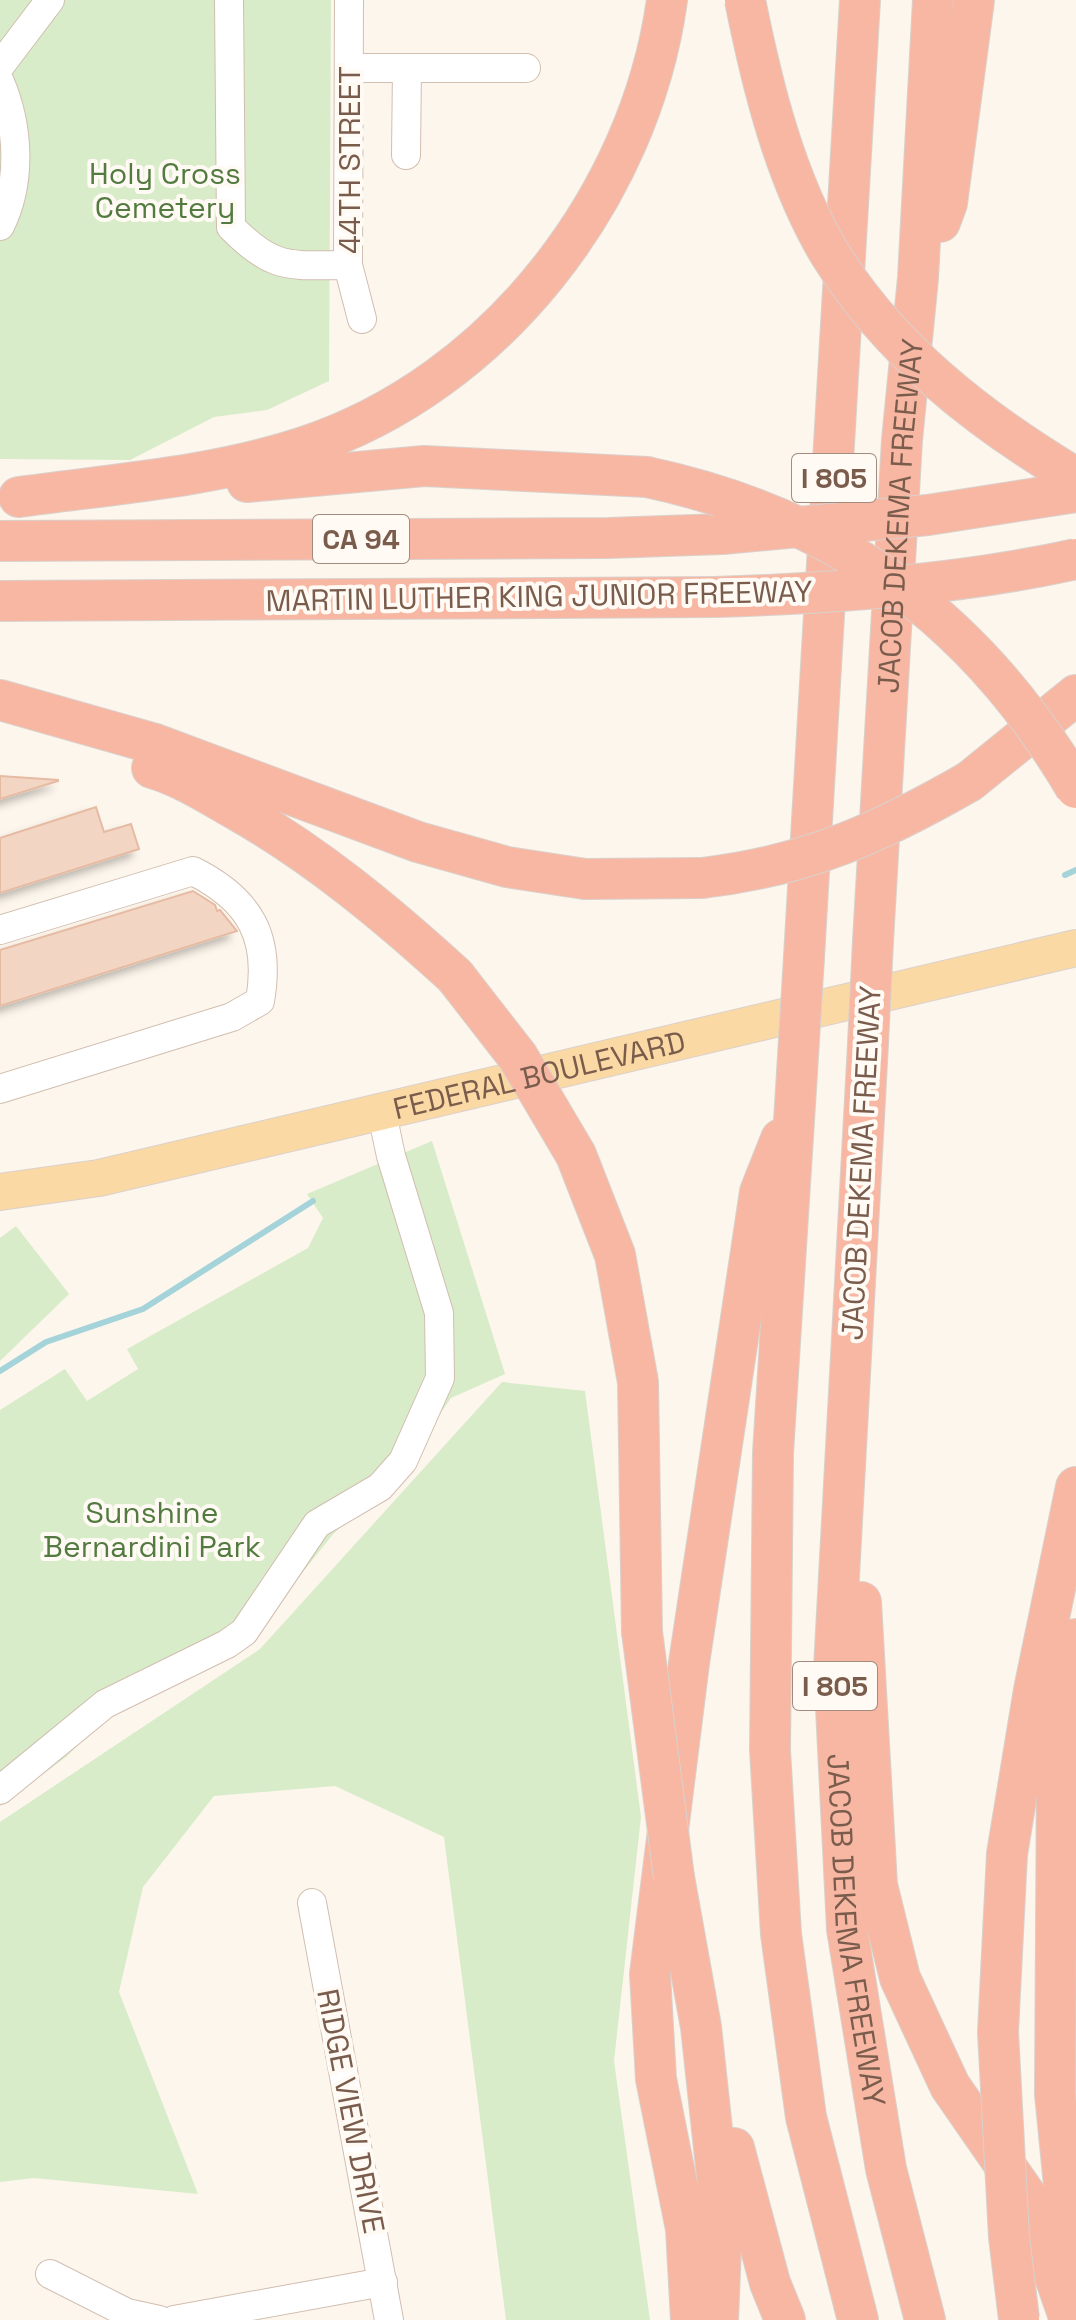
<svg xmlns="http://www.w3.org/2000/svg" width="1076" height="2320" viewBox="0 0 1076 2320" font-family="'Space Grotesk',sans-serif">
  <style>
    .green { fill: #d8ecc9 }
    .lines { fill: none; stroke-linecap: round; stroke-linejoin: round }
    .stream { stroke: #a5d3da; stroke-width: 6 }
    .building { fill: #f3d5c3; stroke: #e6bba3; stroke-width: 2; filter: url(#shadow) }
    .minor-casing { stroke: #d1beb0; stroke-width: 30 }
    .major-casing { stroke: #dad1cd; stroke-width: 38 }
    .highway-casing { stroke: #dad1cd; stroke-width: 42 }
    .minor { stroke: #fff; stroke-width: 28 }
    .major { stroke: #fbd9a5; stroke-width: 36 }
    .highway { stroke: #f7b7a3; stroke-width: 40 }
    .highway-bridge-casing { stroke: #dad1cd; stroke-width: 42; stroke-linecap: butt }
    .highway-bridge { stroke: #f7b7a3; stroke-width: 40 }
    .labels { text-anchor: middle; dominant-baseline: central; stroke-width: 8; stroke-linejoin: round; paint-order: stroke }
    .shield { fill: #fffaf3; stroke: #a28b7f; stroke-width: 2 }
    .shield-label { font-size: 28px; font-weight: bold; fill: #7a5c4d }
    .street-label { font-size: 30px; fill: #7a5c4d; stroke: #fffaf3 }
    .park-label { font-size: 30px; fill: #537a41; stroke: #fffaf3 }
  </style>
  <defs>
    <filter id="shadow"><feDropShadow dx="-7" dy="7" stdDeviation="4" flood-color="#0004"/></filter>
  </defs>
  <rect width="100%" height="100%" fill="#fdf6ec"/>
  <!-- green -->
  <g class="green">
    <polygon points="0,0 331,0 329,381 267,410 214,417 130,460 0,459"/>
    <polygon points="432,1141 505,1374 451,1398 395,1480 334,1533 242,1648 128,1696 66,1757 0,1806 0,1410 65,1369 87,1401 138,1369 127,1349 308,1248 323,1218 307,1194"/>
    <polygon points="16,1226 69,1294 0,1361 0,1238"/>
    <polygon points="502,1382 585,1391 641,1817 614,2061 650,2320 506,2320 444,1837 335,1786 214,1796 143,1887 119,1992 198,2194 34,2178 0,2182 0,1822 260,1649"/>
  </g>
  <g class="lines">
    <!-- stream -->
    <g class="stream">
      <polyline points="1065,875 1076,870"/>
      <polyline points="0,1371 46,1342 143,1309 313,1201"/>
    </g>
  </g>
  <!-- building -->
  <g class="building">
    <polygon points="0,776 58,780 58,781 0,799"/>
    <polygon points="96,807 104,832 131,824 139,849 0,893 0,838"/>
    <polygon points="193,891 215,905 217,911 220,910 237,931 0,1006 0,950"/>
  </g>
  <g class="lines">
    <defs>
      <g id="minor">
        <path d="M229,0L231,227C274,271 289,265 348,265"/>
        <polyline points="349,0 348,265 362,319"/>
        <polyline points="0,66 50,0"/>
        <polyline points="349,68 526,68"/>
        <path d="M0,82C19,127 22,182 0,226"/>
        <polyline points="406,155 407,68"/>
        <path d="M0,930L193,871C251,900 271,938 260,1001L232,1017L0,1089"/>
        <polyline points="0,1790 105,1704 227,1644 244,1632 317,1524 380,1487 403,1461 440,1378 439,1313 391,1156 381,1109"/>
        <polyline points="312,1903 389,2320"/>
        <polyline points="50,2274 127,2313 159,2320"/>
        <polyline points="174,2320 383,2282"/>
      </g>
      <g id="major">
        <path id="s1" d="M0,1192L99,1178L1076,948"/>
      </g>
      <g id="highway">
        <polyline points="940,222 947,203 974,0"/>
        <polyline points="247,482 424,466 647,477"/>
        <path d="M19,497C114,484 213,477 304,447C495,384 640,197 667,0"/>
        <polyline points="0,541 608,538 722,534"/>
        <polyline points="0,601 715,597"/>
        <polyline points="0,700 155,744 418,842 507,867 585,879 702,878"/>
        <path d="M152,768C182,777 207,793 235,809C316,855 386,913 455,976"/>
        <polyline points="970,781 1076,695"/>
        <path id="s2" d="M873,941L902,440L918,278L933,0"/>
        <polyline points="804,957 860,0"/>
        <path id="s3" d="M868,1044L834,1668L847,1929L886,2169L925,2320"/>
        <polyline points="797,1073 773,1453 770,1750 781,1934 806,2117 858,2320"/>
        <polyline points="576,1155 615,1255 638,1382 642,1632"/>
        <polyline points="861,1602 877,1885 900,1978 950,2086 1027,2197 1070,2320"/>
        <polyline points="674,1877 701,2027 722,2222 718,2320"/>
        <polyline points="998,2032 1007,1854 1034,1690 1076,1487"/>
        <polyline points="734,2148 770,2283 785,2320"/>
        <polyline points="1074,2286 1055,2094 1057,1768 1076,1639"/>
        <polyline points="691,2320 686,2229 656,2079 650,1974 689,1663 760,1192 781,1139"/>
      </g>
    </defs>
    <!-- minor casing -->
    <use href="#minor" class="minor-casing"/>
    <!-- major casing -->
    <use href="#major" class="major-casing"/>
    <!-- highway casing -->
    <use href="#highway" class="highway-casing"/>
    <!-- minor -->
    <use href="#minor" class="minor"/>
    <!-- major -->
    <use href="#major" class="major"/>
    <!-- highway -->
    <use href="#highway" class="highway"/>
    <defs>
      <g id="highway-bridge">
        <path d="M745,0C762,85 785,179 830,254C890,351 979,420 1076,478"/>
        <path d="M647,477C839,518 977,620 1076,788"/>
        <polyline points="722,534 928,515 1076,492"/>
        <path d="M715,597C836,593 958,585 1076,559"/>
        <path d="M702,878C806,866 880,833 970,781"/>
        <polyline points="455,976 518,1057 576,1155"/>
        <polyline points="868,1044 873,941"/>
        <polyline points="797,1073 804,957"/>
        <polyline points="642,1632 674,1877"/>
        <polyline points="998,2032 1009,2237 1019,2319"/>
      </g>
    </defs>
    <!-- highway-bridge casing -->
    <use href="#highway-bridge" class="highway-bridge-casing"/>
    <!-- highway-bridge -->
    <use href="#highway-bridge" class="highway-bridge"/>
  </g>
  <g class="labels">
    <!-- shield labels -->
    <g class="shield">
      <rect x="792" y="454" width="84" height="48" rx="6"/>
      <rect x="313" y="515" width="96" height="48" rx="6"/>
      <rect x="793" y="1662" width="84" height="48" rx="6"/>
    </g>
    <g class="shield-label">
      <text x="834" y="478">I 805</text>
      <text x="361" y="539">CA 94</text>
      <text x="835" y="1686">I 805</text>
    </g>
    <!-- street labels -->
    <g class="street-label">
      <text transform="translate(349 160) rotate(-90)">44TH STREET</text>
      <text stroke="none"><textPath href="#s2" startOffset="426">JACOB DEKEMA FREEWAY</textPath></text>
      <text transform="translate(539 596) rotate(-1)">MARTIN LUTHER KING JUNIOR FREEWAY</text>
      <text stroke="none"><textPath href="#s1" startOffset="552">FEDERAL BOULEVARD</textPath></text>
      <text transform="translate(861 1163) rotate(-87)">JACOB DEKEMA FREEWAY</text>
      <text stroke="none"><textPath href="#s3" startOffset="888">JACOB DEKEMA FREEWAY</textPath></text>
      <text transform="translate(351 2111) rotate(79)">RIDGE VIEW DRIVE</text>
    </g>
    <!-- park labels -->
    <g class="park-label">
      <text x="165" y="173">Holy Cross<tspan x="165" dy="34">Cemetery</tspan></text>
      <text x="152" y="1512">Sunshine<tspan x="152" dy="34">Bernardini Park</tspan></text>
    </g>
  </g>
</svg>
